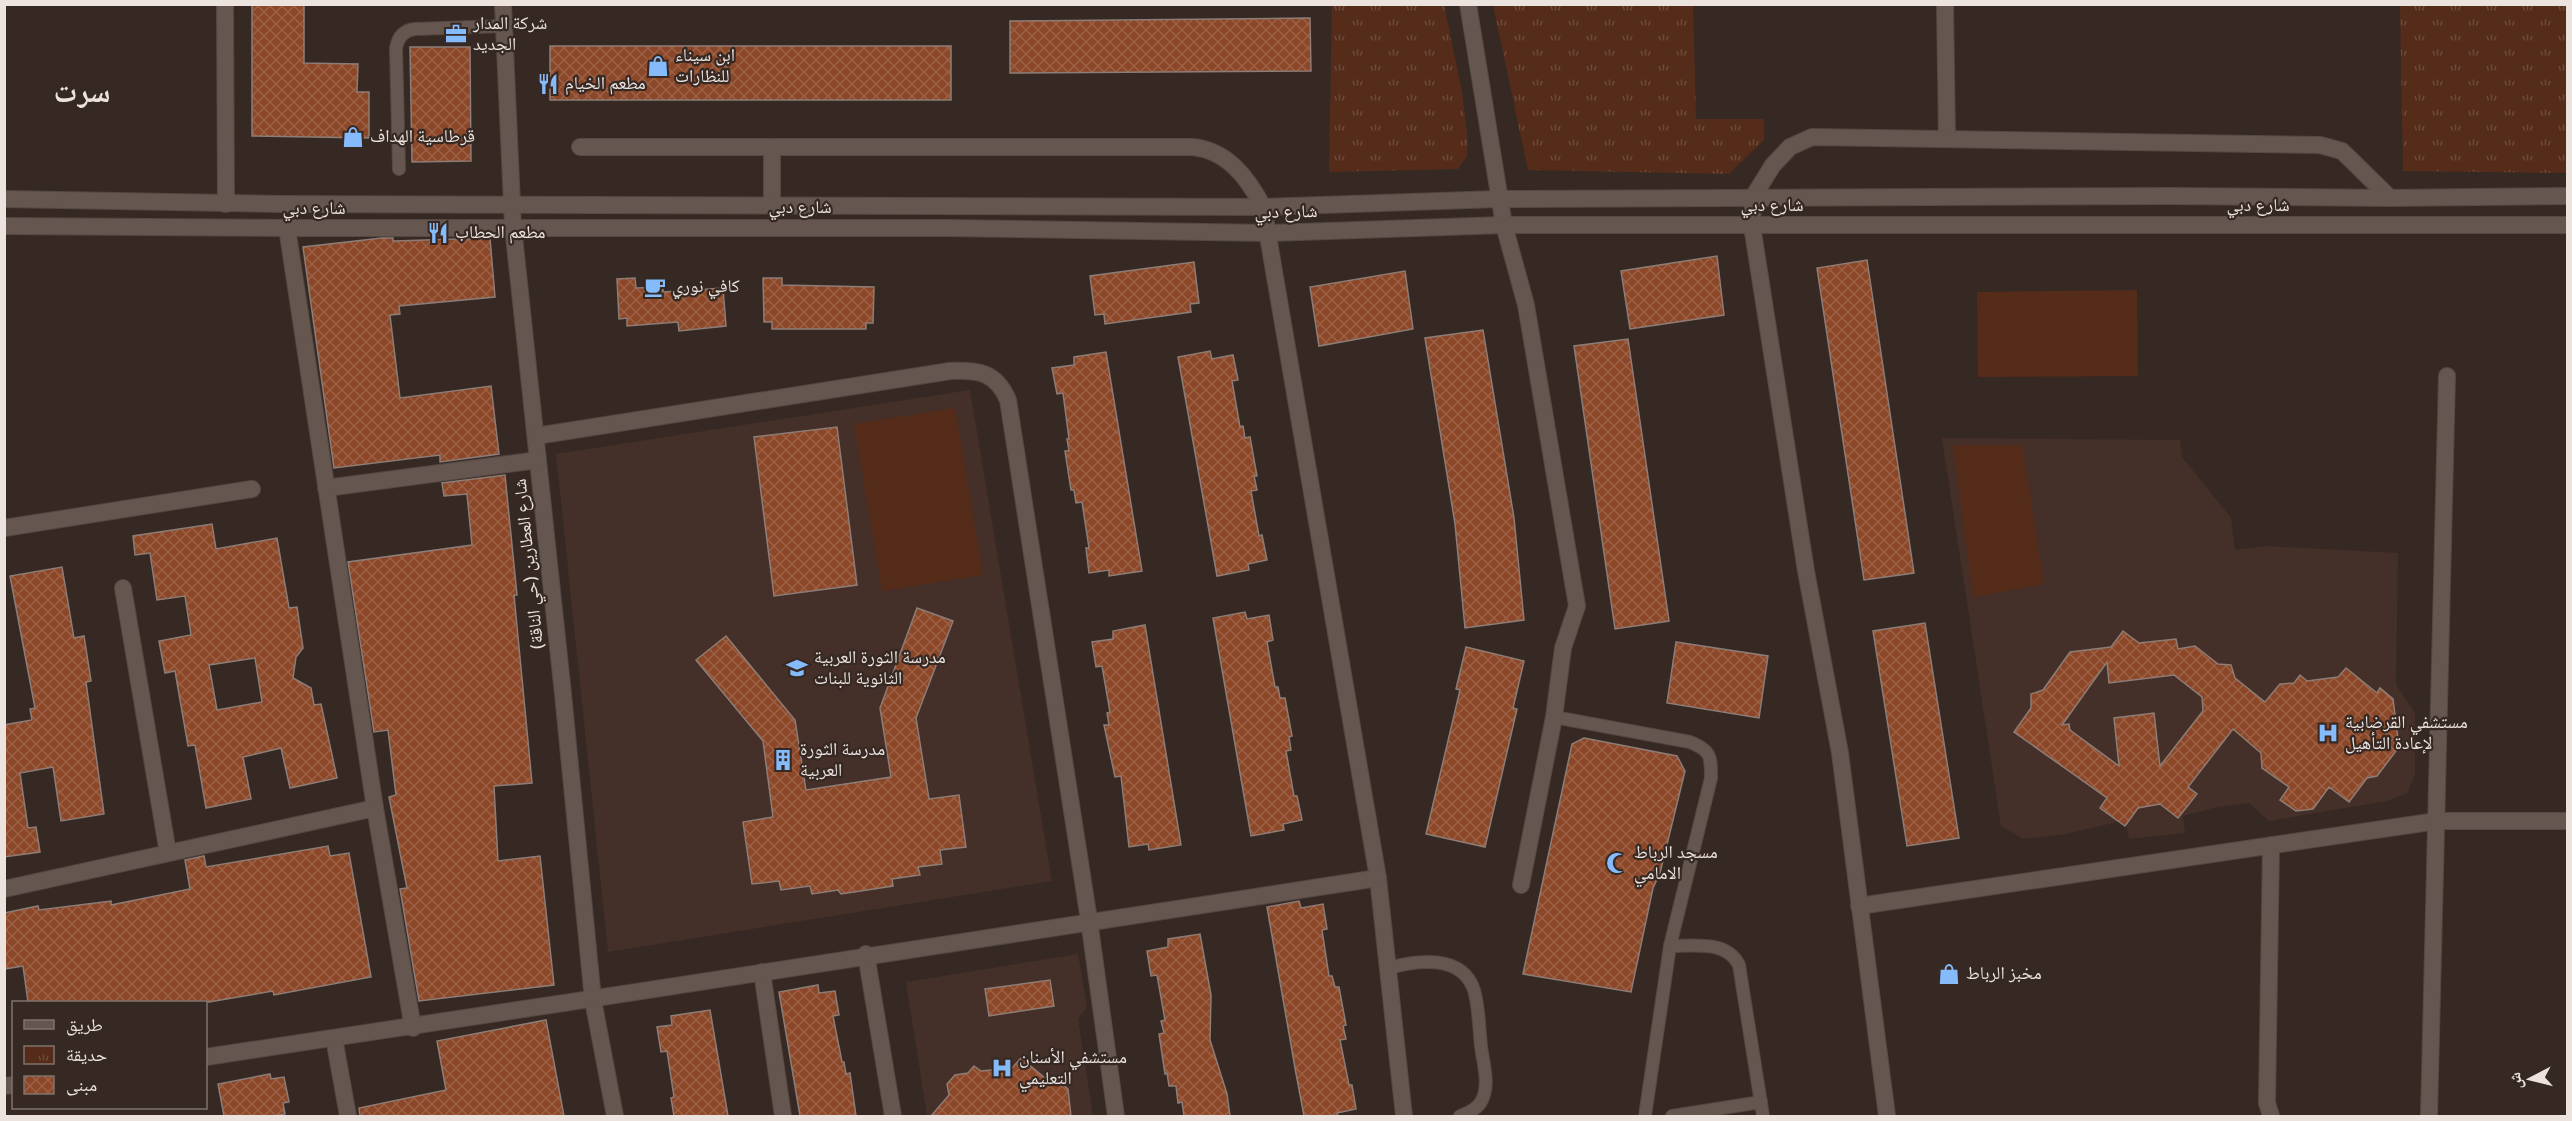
<svg xmlns="http://www.w3.org/2000/svg" width="2572" height="1121" viewBox="0 0 2572 1121" font-family="Overpass,'Noto Naskh Arabic',sans-serif">
  <style>
    .built { fill: #443028 }
    .park { fill: url(#park-tufts) }
    .pitch { fill: #552b19 }
    .building { fill: url(#building-cross-hatch); stroke: #8d7d77; stroke-width: 1.5; fill-rule: evenodd }
    .lines { fill: none; stroke-linecap: round; stroke-linejoin: round }
    .service-casing { stroke: #534843; stroke-width: 14 }
    .minor-casing { stroke: #534843; stroke-width: 18 }
    .tertiary-casing { stroke: #534843; stroke-width: 18 }
    .service { stroke: #655650; stroke-width: 12 }
    .minor { stroke: #655650; stroke-width: 16 }
    .tertiary { stroke: #655650; stroke-width: 16 }
    .labels { text-anchor: middle; dominant-baseline: central; stroke-width: 4.5; stroke-linejoin: round; paint-order: stroke }
    .poi-label { font-size: 18px; fill: #ece3df; stroke: #362923; text-anchor: start }
    .street-label { font-size: 18px; fill: #ece3df; stroke: #362923 }
    .town-label { font-size: 30px; font-weight: bold; fill: #ece3df; stroke: #362923 }
  </style>
  <defs>
    <pattern id="park-tufts" width="24" height="20" patternUnits="userSpaceOnUse" patternTransform="scale(1.5)"><rect width="24" height="20" fill="#552b19"/><path d="M3 7l-1-3M5 7V3M7 7l1-3M15 17l-1-3M17 17v-4M19 17l1-3" fill="none" stroke="#6e4a3a"/></pattern>
    <pattern id="building-cross-hatch" width="8" height="8" patternUnits="userSpaceOnUse" patternTransform="scale(1.5)"><rect width="8" height="8" fill="#8b4727"/><path d="M0 0l8 8M0 8l8-8" fill="none" stroke="#9c6146"/></pattern>
  </defs>
  <rect width="100%" height="100%" fill="#362923"/>
  <!-- built -->
  <g class="built">
    <polygon points="970,390 1052,881 608,952 556,454"/>
    <polygon points="1942,438 2180,440 2182,457 2231,518 2235,550 2266,546 2398,553 2396,685 2415,713 2415,774 2407,793 2387,801 2269,821 2249,803 2217,807 2183,816 2185,833 2129,839 2126,820 2066,834 2023,839 2001,826"/>
    <polygon points="1078,954 1087,1007 1078,1019 1093,1116 927,1116 906,982"/>
  </g>
  <!-- park -->
  <g class="park">
    <polygon points="1332,5 1444,5 1462,92 1468,142 1467,156 1458,169 1329,172"/>
    <polygon points="1493,5 1693,5 1696,119 1764,119 1764,140 1729,174 1528,170"/>
    <polygon points="2400,5 2567,5 2567,173 2403,171"/>
  </g>
  <!-- pitch -->
  <g class="pitch">
    <polygon points="2137,290 2138,376 1978,377 1977,292"/>
    <polygon points="955,408 983,575 882,591 854,424"/>
    <polygon points="1953,445 2022,445 2044,584 1973,597"/>
  </g>
  <!-- building -->
  <g class="building">
    <polygon points="252,4 304,4 304,63 358,64 357,92 369,92 369,138 252,136"/>
    <polygon points="1310,18 1311,71 1010,73 1010,21"/>
    <rect x="550" y="46" width="401" height="54"/>
    <polygon points="410,47 470,47 471,161 412,162"/>
    <polygon points="382,238 393,238 393,241 490,238 495,297 399,306 400,314 390,315 400,398 491,386 499,454 440,462 440,455 334,468 303,247"/>
    <polygon points="1717,256 1724,315 1630,329 1621,271"/>
    <polygon points="1867,260 1914,573 1864,580 1817,268"/>
    <polygon points="1194,262 1199,303 1190,304 1191,312 1105,324 1104,314 1095,315 1090,276"/>
    <polygon points="1405,271 1413,329 1319,346 1310,287"/>
    <polygon points="635,278 636,288 663,287 663,292 723,288 726,326 679,331 678,322 627,326 627,318 619,319 617,279"/>
    <polygon points="763,278 782,278 782,285 874,287 873,323 866,323 866,329 772,329 772,322 764,322"/>
    <polygon points="1483,330 1514,518 1524,620 1465,628 1455,524 1425,338"/>
    <polygon points="1628,339 1669,621 1615,629 1574,346"/>
    <polygon points="1210,351 1212,359 1233,355 1238,380 1232,381 1240,427 1243,426 1245,438 1250,437 1257,476 1254,476 1257,490 1251,491 1259,536 1262,535 1267,560 1248,564 1249,570 1217,576 1178,357"/>
    <polygon points="1106,352 1142,571 1109,576 1109,570 1089,573 1086,548 1089,548 1082,502 1076,503 1074,490 1071,490 1065,451 1069,451 1067,439 1069,439 1063,393 1057,394 1052,368 1074,365 1074,357"/>
    <polygon points="837,427 857,585 774,596 754,437"/>
    <polygon points="505,475 517,595 514,595 532,783 494,786 498,861 540,856 554,985 419,1001 400,889 407,888 389,797 396,795 388,730 374,732 348,562 472,545 467,494 444,496 442,483"/>
    <path d="M212,524L216,549L277,538L289,608L297,607L303,648L296,657L293,678L311,688L314,705L321,704L337,778L290,788L281,748L243,757L251,799L206,808L195,745L188,746L175,671L165,673L159,641L191,635L185,596L157,600L150,553L135,555L133,536ZM255,658L262,702L217,710L209,665Z"/>
    <polygon points="62,567 74,638 84,636 91,681 86,682 104,814 61,821 53,767 20,773 28,828 36,827 40,852 4,857 4,725 32,720 30,709 35,708 10,576"/>
    <polygon points="917,608 953,621 916,718 929,799 959,795 966,847 940,850 942,864 918,867 920,875 892,879 893,886 841,894 838,890 812,894 810,886 781,890 779,881 752,884 743,822 773,817 763,741 696,660 726,636 795,720 806,790 891,777 880,708"/>
    <polygon points="1245,612 1247,619 1269,615 1273,640 1267,642 1275,687 1278,687 1280,698 1285,698 1292,736 1289,737 1291,750 1286,751 1294,796 1297,796 1302,820 1283,824 1284,830 1251,836 1213,618"/>
    <polygon points="1925,623 1959,838 1907,846 1873,631"/>
    <polygon points="1145,625 1181,845 1149,850 1148,844 1129,847 1121,776 1115,777 1104,725 1109,725 1107,713 1110,712 1102,666 1096,667 1092,642 1113,639 1113,631"/>
    <path d="M2123,631L2139,643L2176,639L2178,649L2195,646L2218,664L2231,665L2235,678L2265,702L2280,684L2294,683L2300,675L2307,681L2338,677L2346,668L2377,693L2380,688L2393,699L2399,747L2377,776L2367,778L2349,802L2329,787L2313,809L2296,811L2280,800L2289,787L2262,768L2261,753L2233,729L2188,787L2197,794L2178,818L2160,804L2138,808L2125,826L2100,808L2107,798L2014,732L2031,708V694L2043,690L2070,652L2111,647ZM2107,662L2109,683L2174,675L2202,697L2203,711L2160,766L2154,713L2114,718L2119,766L2070,730L2069,724L2062,725Z"/>
    <polygon points="1676,642 1768,656 1759,718 1667,703"/>
    <polygon points="1466,647 1524,661 1513,708 1517,709 1485,847 1426,834 1460,690 1456,689"/>
    <polygon points="1584,738 1677,756 1685,771 1660,873 1653,888 1631,992 1523,974 1572,744"/>
    <polygon points="328,846 330,856 349,853 371,977 274,995 273,991 209,1002 28,1002 23,966 4,969 4,913 38,906 39,910 111,901 111,905 190,889 185,860 204,856 206,867"/>
    <polygon points="1299,901 1301,908 1323,904 1327,929 1322,930 1329,976 1332,976 1335,987 1339,987 1346,1025 1343,1026 1346,1039 1340,1040 1349,1085 1352,1085 1356,1109 1337,1113 1338,1116 1304,1116 1295,1068 1267,907"/>
    <polygon points="1200,934 1211,995 1210,1040 1227,1094 1230,1116 1184,1116 1182,1102 1178,1103 1176,1086 1169,1086 1167,1073 1165,1074 1159,1034 1164,1033 1161,1021 1165,1020 1157,975 1151,976 1147,951 1168,947 1168,939"/>
    <polygon points="1050,980 1054,1006 989,1016 985,989"/>
    <polygon points="818,985 819,993 835,991 839,1015 833,1016 842,1062 844,1062 846,1074 850,1073 856,1116 800,1116 779,992"/>
    <polygon points="710,1010 728,1116 674,1116 671,1098 674,1097 667,1051 661,1052 657,1027 672,1025 671,1016"/>
    <polygon points="546,1020 564,1116 360,1116 359,1108 446,1090 437,1041"/>
    <polygon points="1021,1058 1051,1083 1056,1078 1068,1089 1071,1116 931,1116 949,1095 947,1084 955,1075 968,1073 974,1066 981,1071 1012,1068"/>
    <polygon points="270,1074 271,1079 284,1077 289,1102 283,1103 285,1114 274,1116 224,1116 218,1084"/>
  </g>
  <g class="lines">
    <defs>
      <g id="service">
        <path d="M399,169L396,48C398,37 404,30 415,29L504,26"/>
        <path d="M1554,717L1690,742C1711,751 1711,755 1711,778L1670,946L1645,1116"/>
        <path d="M1670,946C1693,946 1727,940 1739,965L1763,1116"/>
        <path d="M1389,968C1417,960 1462,954 1474,990C1479,1007 1479,1028 1481,1046C1483,1063 1490,1084 1482,1100C1478,1109 1468,1113 1460,1116"/>
        <polyline points="1672,1116 1761,1102"/>
      </g>
      <g id="minor">
        <polyline points="225,4 226,204"/>
        <polyline points="503,4 513,227 563,694 593,1000 615,1116"/>
        <polyline points="1468,4 1504,225 1526,305 1577,606 1563,648 1554,717 1521,885"/>
        <polyline points="1945,4 1947,139"/>
        <path d="M580,147H1192C1227,150 1248,178 1263,207L1378,878L1404,1116"/>
        <polyline points="772,204 772,147"/>
        <polyline points="287,228 375,808 413,1028"/>
        <path d="M536,436L950,371C979,370 996,372 1008,400L1089,920L1116,1116"/>
        <polyline points="326,488 538,460"/>
        <polyline points="4,528 252,489"/>
        <polyline points="123,588 168,853"/>
        <polyline points="4,889 375,808"/>
        <polyline points="1859,906 2437,821 2568,821"/>
        <polyline points="866,954 893,1116"/>
        <polyline points="762,972 783,1116"/>
        <polyline points="334,1038 348,1116"/>
        <path d="M206,1057C597,1000 986,935 1378,878"/>
        <polyline points="4,1086 14,1085"/>
        <polyline points="1887,1116 1840,753 1806,571 1752,226 1753,197 1773,165 1790,147 1812,137 2320,145 2342,151 2390,198"/>
        <polyline points="2271,1116 2267,1103 2271,845"/>
        <polyline points="2429,1116 2447,376"/>
      </g>
      <g id="tertiary">
        <polyline points="4,199 280,204 1263,207 1499,199 2170,196 2390,198 2568,196"/>
        <polyline points="4,226 287,228 947,228 1268,233 1504,225 2568,225"/>
      </g>
    </defs>
    <!-- service casing -->
    <use href="#service" class="service-casing"/>
    <!-- minor casing -->
    <use href="#minor" class="minor-casing"/>
    <!-- tertiary casing -->
    <use href="#tertiary" class="tertiary-casing"/>
    <!-- service -->
    <use href="#service" class="service"/>
    <!-- minor -->
    <use href="#minor" class="minor"/>
    <!-- tertiary -->
    <use href="#tertiary" class="tertiary"/>
  </g>
  <!-- icons -->
  <defs>
    <symbol id="office-bare" viewBox="-9 -9 18 18"><path d="M-6-3h4V-5.5h4V-3h4V5H-6ZM-1-4.5V-3h2v-1.5ZM-6 0V1H6V0Z" fill="#86bbfb" stroke="#362923" stroke-width="2.5" paint-order="stroke"/></symbol>
    <symbol id="shop-bare" viewBox="-9 -9 18 18"><path d="M-5-2.5h2.3a2.7 3.5 0 0 1 5.4 0H5L5.5 6h-11ZM-1.5-2.5h3a1.5 2.3 0 0 0-3 0Z" fill="#86bbfb" stroke="#362923" stroke-width="2.5" paint-order="stroke"/></symbol>
    <symbol id="restaurant-bare" viewBox="-9 -9 18 18"><path d="M-5-6h1v4h1v-4h1v4h1v-4h1v5L-1.5 .5V6h-2V.5L-5-1ZM5-6V6H3V1.5H1.5Q1.5-4 5-6Z" fill="#86bbfb" stroke="#362923" stroke-width="2.5" paint-order="stroke"/></symbol>
    <symbol id="cafe-bare" viewBox="-9 -9 18 18"><path d="M-5.5-4.5H6V0H3Q3 3.5 0 3.5H-2.5Q-5.5 3.5-5.5 0ZM3-3.2v2h1.7v-2ZM-6 4.5H4V6H-6Z" fill="#86bbfb" stroke="#362923" stroke-width="2.5" paint-order="stroke"/></symbol>
    <symbol id="school-bare" viewBox="-9 -9 18 18"><path d="M0-5L7-2L0 1L-7-2ZM-4 1L0 2.5L4 1V4Q0 6-4 4Z" fill="#86bbfb" stroke="#362923" stroke-width="2.5" paint-order="stroke"/></symbol>
    <symbol id="hospital-bare" viewBox="-9 -9 18 18"><path d="M-5-5h3v3.5h4V-5h3V5h-3V1.5h-4V5h-3Z" fill="#86bbfb" stroke="#362923" stroke-width="2.5" paint-order="stroke"/></symbol>
    <symbol id="building-bare" viewBox="-9 -9 18 18"><path d="M-4-6H4V6H1V3H-1V6H-4ZM-2.5-4.3h1.7v1.8h-1.7ZM.8-4.3h1.7v1.8H.8ZM-2.5-1h1.7V.8h-1.7ZM.8-1h1.7V.8H.8Z" fill="#86bbfb" stroke="#362923" stroke-width="2.5" paint-order="stroke"/></symbol>
    <symbol id="mosque-bare" viewBox="-9 -9 18 18"><path d="M3.5-4.9A6 6 0 1 0 3.5 4.9A5 5 0 1 1 3.5-4.9Z" fill="#86bbfb" stroke="#362923" stroke-width="2.5" paint-order="stroke"/></symbol>
  </defs>
  <g fill-rule="evenodd">
    <use href="#office-bare" x="441" y="19" width="30" height="30"/>
    <use href="#shop-bare" x="643" y="51" width="30" height="30"/>
    <use href="#restaurant-bare" x="533" y="69" width="30" height="30"/>
    <use href="#shop-bare" x="338" y="122" width="30" height="30"/>
    <use href="#restaurant-bare" x="423" y="218" width="30" height="30"/>
    <use href="#cafe-bare" x="640" y="272" width="30" height="30"/>
    <use href="#school-bare" x="782" y="653" width="30" height="30"/>
    <use href="#hospital-bare" x="2313" y="718" width="30" height="30"/>
    <use href="#building-bare" x="768" y="745" width="30" height="30"/>
    <use href="#mosque-bare" x="1602" y="848" width="30" height="30"/>
    <use href="#shop-bare" x="1934" y="959" width="30" height="30"/>
    <use href="#hospital-bare" x="987" y="1053" width="30" height="30"/>
  </g>
  <g class="labels">
    <!-- poi labels -->
    <g class="poi-label">
      <text x="473" y="24">شركة المدار<tspan x="473" dy="21">الجديد</tspan></text>
      <text x="675" y="56">ابن سيناء<tspan x="675" dy="21">للنظارات</tspan></text>
      <text x="565" y="84">مطعم الخيام</text>
      <text x="370" y="137">قرطاسية الهداف</text>
      <text x="455" y="233">مطعم الحطاب</text>
      <text x="672" y="287">كافي نوري</text>
      <text x="814" y="658">مدرسة الثورة العربية<tspan x="814" dy="21">الثانوية للبنات</tspan></text>
      <text x="2345" y="723">مستشفي القرضابية<tspan x="2345" dy="21">لإعادة التأهيل</tspan></text>
      <text x="800" y="750">مدرسة الثورة<tspan x="800" dy="21">العربية</tspan></text>
      <text x="1634" y="853">مسجد الرباط<tspan x="1634" dy="21">الامامي</tspan></text>
      <text x="1966" y="974">مخبز الرباط</text>
      <text x="1019" y="1058">مستشفي الأسنان<tspan x="1019" dy="21">التعليمي</tspan></text>
    </g>
    <!-- street labels -->
    <g class="street-label">
      <text x="1772" y="206">شارع دبي</text>
      <text x="2258" y="206">شارع دبي</text>
      <text x="800" y="208">شارع دبي</text>
      <text x="314" y="209">شارع دبي</text>
      <text transform="translate(1286 213) rotate(-1)">شارع دبي</text>
      <text transform="translate(530 564) rotate(-96)">شارع العطارين (حي الناقة)</text>
    </g>
    <!-- town labels -->
    <g class="town-label">
      <text x="82" y="94">سرت</text>
    </g>
  </g>
  <!-- border -->
  <rect width="2572" height="1121" fill="none" stroke="#ece3df" stroke-width="12"/>
  <!-- legend -->
  <rect x="12" y="1001" width="195" height="108" fill="#362923" stroke="#7f736e" stroke-width="1.5"/>
  <rect x="24" y="1020" width="30" height="9" fill="#655650" stroke="#7f736e" stroke-width="1.5"/>
  <text x="66" y="1031" font-size="18" fill="#ece3df">طريق</text>
  <rect x="24" y="1046" width="30" height="18" fill="url(#park-tufts)" stroke="#7f736e" stroke-width="1.5"/>
  <text x="66" y="1061" font-size="18" fill="#ece3df">حديقة</text>
  <rect x="24" y="1076" width="30" height="18" fill="url(#building-cross-hatch)" stroke="#7f736e" stroke-width="1.5"/>
  <text x="66" y="1091" font-size="18" fill="#ece3df">مبنى</text>
  <!-- north arrow -->
  <g transform="translate(2530 1079) rotate(263)" stroke="#362923" stroke-width="4.5" paint-order="stroke">
  <path d="M0-4.5L10 22L0 15L-10 22Z" fill="#ece3df"/>
  <text y="-9" font-size="16" font-weight="bold" text-anchor="middle" fill="#ece3df">ش</text>
  </g>
</svg>
